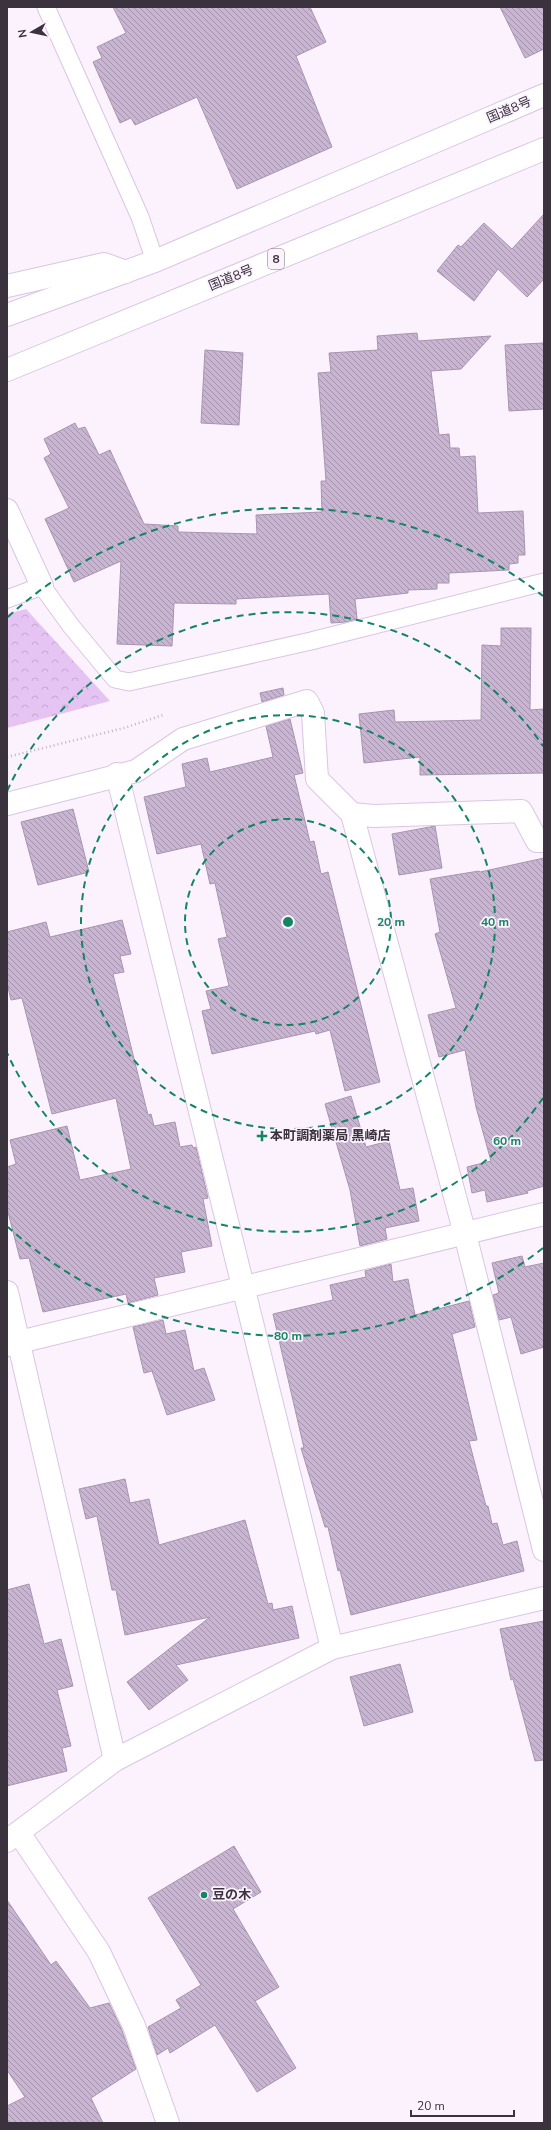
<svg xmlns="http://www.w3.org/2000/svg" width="551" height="2130" viewBox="0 0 551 2130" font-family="'Nunito Sans','Noto Sans JP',sans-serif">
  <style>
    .forest { fill: url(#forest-crowns) }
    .building { fill: url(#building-back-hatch); stroke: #a894b0 }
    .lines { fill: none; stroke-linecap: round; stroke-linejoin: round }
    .lane-casing { stroke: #dac5e3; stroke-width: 19 }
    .street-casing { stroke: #dac5e3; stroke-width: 24 }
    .primary-casing { stroke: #dac5e3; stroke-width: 24 }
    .highway-casing { stroke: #dac5e3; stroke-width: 24 }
    .path { stroke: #bdb4c0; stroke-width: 2.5; stroke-dasharray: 1 3; stroke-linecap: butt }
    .lane { stroke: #fff; stroke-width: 17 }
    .street { stroke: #fff; stroke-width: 22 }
    .primary { stroke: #fff; stroke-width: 22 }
    .highway { stroke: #fff; stroke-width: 22 }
    .ring { fill: none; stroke: #138563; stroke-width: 2; stroke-dasharray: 7 5 }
    .poi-dot { fill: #138563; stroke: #fbf2fe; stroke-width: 1.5 }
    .labels { text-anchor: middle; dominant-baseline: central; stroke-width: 3.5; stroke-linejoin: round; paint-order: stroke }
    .shield { fill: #fbf2fe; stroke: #746c77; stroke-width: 1 }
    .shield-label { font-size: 12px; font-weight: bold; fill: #3a323d }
    .street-label { font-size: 13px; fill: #3a323d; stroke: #fbf2fe }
    .poi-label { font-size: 13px; font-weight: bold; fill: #3a323d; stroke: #fbf2fe; text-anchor: start }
    .centre { fill: #138563; stroke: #fbf2fe; stroke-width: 2 }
    .ring-label { font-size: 12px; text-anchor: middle; font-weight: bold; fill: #138563; stroke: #fbf2fe; stroke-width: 3.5; stroke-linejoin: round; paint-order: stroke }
  </style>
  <defs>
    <pattern id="forest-crowns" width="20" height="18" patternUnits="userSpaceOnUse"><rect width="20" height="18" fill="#e5c3f2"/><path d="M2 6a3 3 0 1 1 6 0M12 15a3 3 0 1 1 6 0" fill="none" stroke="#c5a8d0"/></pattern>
    <pattern id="building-back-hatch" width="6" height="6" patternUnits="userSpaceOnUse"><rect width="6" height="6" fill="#c9b4d2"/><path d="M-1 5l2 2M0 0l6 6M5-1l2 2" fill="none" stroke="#a493ac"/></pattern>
  </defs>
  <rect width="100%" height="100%" fill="#fbf2fe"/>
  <!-- forest -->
  <polygon class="forest" points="26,609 110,701 7,728 7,614"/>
  <!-- building -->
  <g class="building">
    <polygon points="113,7 310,7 326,42 296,56 332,147 237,189 197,97 135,125 131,118 120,123 93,62 102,58 97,47 126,33"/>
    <polygon points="500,7 544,7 544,49 525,58"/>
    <polygon points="544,214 544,279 527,297 498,269 474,301 437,271 458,245 461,247 484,223 512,249"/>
    <polygon points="417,333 418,341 491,336 461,369 431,371 439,435 449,434 450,448 459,448 460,457 475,456 478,513 523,511 525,555 518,555 518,563 509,564 509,570 449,573 449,583 437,583 437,589 408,590 408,593 355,599 357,619 346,622 331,623 329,594 236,599 236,604 174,603 172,646 117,644 121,561 74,582 45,519 69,508 44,458 51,454 44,439 75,423 78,429 85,427 99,455 110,450 144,524 178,526 178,532 257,534 256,515 322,512 321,481 326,481 318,373 331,372 329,353 378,350 377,336"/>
    <polygon points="544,343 544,409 509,411 505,345"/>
    <polygon points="205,350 243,353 239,425 201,423"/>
    <polygon points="501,628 531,628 530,710 544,709 544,773 420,775 420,757 364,763 359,714 394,710 395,722 481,720 482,645 501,646"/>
    <polygon points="283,688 284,695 262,702 260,693"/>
    <polygon points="290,719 303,773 294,775 310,842 314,841 321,874 328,872 380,1082 345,1091 330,1030 316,1034 315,1031 212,1054 202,1011 211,1009 206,991 229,986 218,939 227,937 215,883 210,884 201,844 157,854 144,797 186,787 182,764 207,758 210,772 273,757 266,726"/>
    <polygon points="73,809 89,872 38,885 21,822"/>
    <polygon points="435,826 442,868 399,875 392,834"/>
    <polygon points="544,858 544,1186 527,1191 528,1193 487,1202 485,1190 472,1193 467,1167 491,1161 476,1107 465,1050 439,1057 428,1015 456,1008 435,934 440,932 430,879 479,871 480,872"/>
    <polygon points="122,920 131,954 120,956 124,972 113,974 148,1115 151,1114 154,1126 175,1122 180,1147 192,1145 193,1148 196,1147 208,1198 203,1199 212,1246 181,1252 185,1272 154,1278 158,1295 128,1303 126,1294 43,1312 29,1258 20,1259 7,1208 7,1167 16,1164 10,1140 67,1126 80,1180 131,1169 116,1098 52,1114 22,998 11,1000 7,983 7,932 46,922 50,937"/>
    <polygon points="351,1096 366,1147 389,1141 400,1190 413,1188 419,1221 385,1228 387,1239 360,1246 350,1190 325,1104"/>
    <polygon points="522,1256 525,1267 544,1263 544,1347 521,1354 511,1317 499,1320 493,1295 499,1293 492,1263"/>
    <polygon points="391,1264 393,1282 408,1279 415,1315 469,1301 475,1327 452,1334 477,1440 469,1441 486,1506 488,1506 492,1524 497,1523 503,1545 517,1541 524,1571 351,1615 340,1570 338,1571 328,1527 325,1527 301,1448 304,1448 273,1314 333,1300 330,1285 366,1277 365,1271"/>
    <polygon points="163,1320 166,1334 185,1330 194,1371 204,1368 215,1400 167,1415 152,1371 144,1373 133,1327"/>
    <polygon points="125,1479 130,1503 149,1499 159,1545 245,1520 268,1604 272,1603 273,1610 292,1606 299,1638 176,1665 188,1680 149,1710 127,1682 210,1617 125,1635 116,1590 112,1590 97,1516 86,1519 79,1489"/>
    <polygon points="29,1584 44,1644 61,1639 73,1686 57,1690 71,1746 62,1748 67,1771 7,1786 7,1590"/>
    <polygon points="544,1621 544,1760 535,1761 513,1679 511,1680 500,1629"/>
    <polygon points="400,1664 413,1712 364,1726 350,1677"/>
    <polygon points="234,1846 261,1892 233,1909 279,1987 255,2001 296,2068 257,2092 215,2025 170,2053 168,2048 157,2055 148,2027 181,2008 176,2000 201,1985 148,1898"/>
    <polygon points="7,1900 51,1965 56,1961 90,2008 109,2003 121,2028 136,2069 91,2098 103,2123 7,2123 7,2106 25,2097 7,2070"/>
  </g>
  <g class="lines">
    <defs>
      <g id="lane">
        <polyline points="46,7 140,217 155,261"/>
        <polyline points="7,599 42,586 71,626 115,679 129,682 311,641 544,582"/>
      </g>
      <g id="street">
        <polyline points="7,510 42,586"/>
        <polyline points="117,774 332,1648"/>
        <polyline points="7,804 136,771 183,739 307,701 313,713 317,779 352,814 374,816 521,811 537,841 544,841"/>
        <polyline points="352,814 465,1234 544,1550"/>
        <polyline points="7,1292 115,1760"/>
        <polyline points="7,1345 544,1214"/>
        <polyline points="19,1833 99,1952 134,2026 168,2123"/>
        <polyline points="7,1841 115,1760 332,1648 544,1598"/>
      </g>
      <polyline id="primary" points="7,286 104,264 126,272"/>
      <g id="highway">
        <polyline points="7,315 155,261 544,95"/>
        <polyline points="7,370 544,149"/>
      </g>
    </defs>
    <!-- lane casing -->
    <use href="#lane" class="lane-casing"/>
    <!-- street casing -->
    <use href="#street" class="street-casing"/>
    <!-- primary casing -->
    <use href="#primary" class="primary-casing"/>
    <!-- highway casing -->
    <use href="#highway" class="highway-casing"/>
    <!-- path -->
    <polyline class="path" points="7,757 124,728 163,715"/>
    <!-- lane -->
    <use href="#lane" class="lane"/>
    <!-- street -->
    <use href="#street" class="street"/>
    <!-- primary -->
    <use href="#primary" class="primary"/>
    <!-- highway -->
    <use href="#highway" class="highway"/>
  </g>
  <!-- distance rings -->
  <g class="ring">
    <circle cx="288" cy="922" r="103"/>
    <circle cx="288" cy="922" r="207"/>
    <path d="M543 1098A310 310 0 0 1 7 1053M7 791A310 310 0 0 1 543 746"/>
    <path d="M543 1248A414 414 0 0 1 8 1227M8 617A414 414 0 0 1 543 596"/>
  </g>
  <!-- markers -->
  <g class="poi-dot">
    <path d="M260 1130h4v4h4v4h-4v4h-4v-4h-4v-4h4z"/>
    <circle cx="204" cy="1895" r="4"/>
  </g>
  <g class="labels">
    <!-- shield labels -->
    <rect class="shield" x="268" y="249" width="16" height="20" rx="3"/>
    <g class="shield-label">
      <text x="276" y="259">8</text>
    </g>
    <!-- street labels -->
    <g class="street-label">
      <text transform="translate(509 110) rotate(-23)">国道8号</text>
      <text transform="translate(231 278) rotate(-22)">国道8号</text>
    </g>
    <!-- poi labels -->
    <g class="poi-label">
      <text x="270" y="1136">本町調剤薬局 黒崎店</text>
      <text x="212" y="1895">豆の木</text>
    </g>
  </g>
  <circle cx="288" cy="922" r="6" class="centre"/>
  <g class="ring-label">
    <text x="391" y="926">20 m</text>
    <text x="495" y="926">40 m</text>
    <text x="507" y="1145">60 m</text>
    <text x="288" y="1340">80 m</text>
  </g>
  <!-- border -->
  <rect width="551" height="2130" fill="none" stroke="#3a323d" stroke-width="16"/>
  <!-- north arrow -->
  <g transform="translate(32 32) rotate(261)" stroke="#fbf2fe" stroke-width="3" paint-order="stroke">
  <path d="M0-3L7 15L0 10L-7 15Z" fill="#3a323d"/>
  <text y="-6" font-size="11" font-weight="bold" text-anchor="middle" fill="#3a323d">N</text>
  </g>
  <!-- scale -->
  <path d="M411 2110v6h103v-6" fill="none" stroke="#3a323d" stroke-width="2"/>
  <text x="417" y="2110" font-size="12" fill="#3a323d" stroke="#fbf2fe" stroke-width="3" paint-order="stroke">20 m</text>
</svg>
